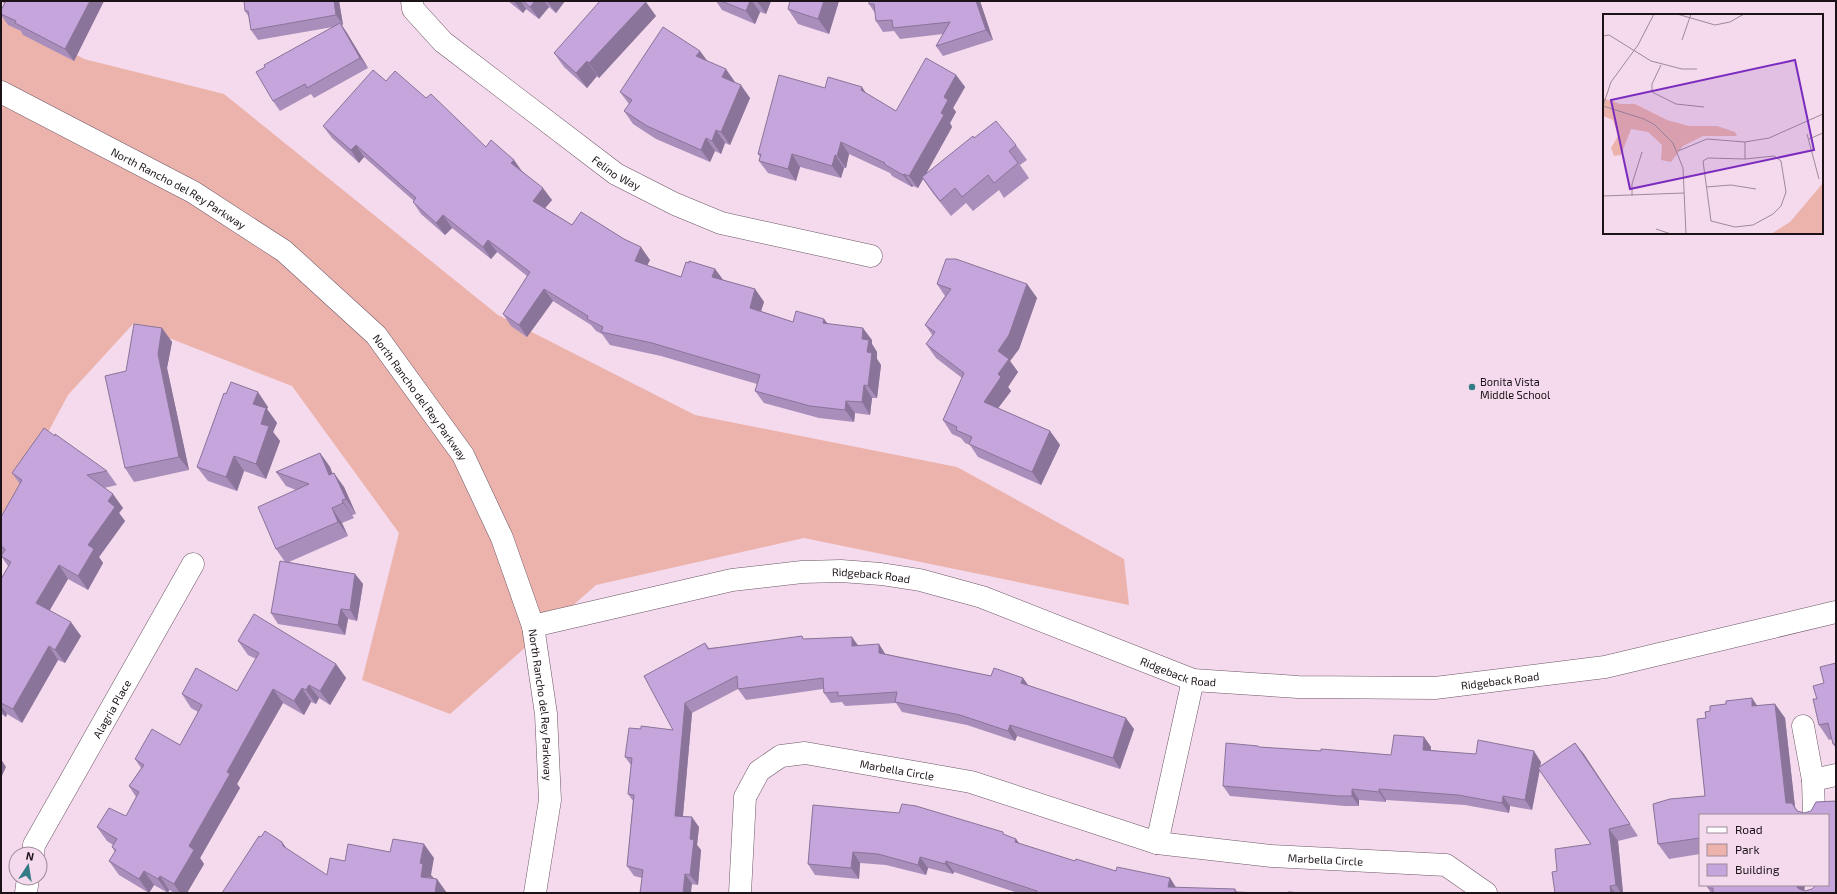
<svg xmlns="http://www.w3.org/2000/svg" width="1837" height="894" viewBox="0 0 1837 894" font-family="'Exo 2',sans-serif">
  <style>
    .green { fill: #ecb3ac }
    .lines { fill: none; stroke-linecap: round; stroke-linejoin: round }
    .minor-casing { stroke: #6c5666; stroke-width: 23 }
    .minor { stroke: #fff; stroke-width: 22 }
    .wall { fill: #a98ebc }
    .shaded-wall { fill: #8a7499 }
    .building { fill: #c5a5db; stroke: #8a7499 }
    .poi-dot { fill: #347a87; stroke: #f4daec; stroke-width: 1.5 }
    .labels { text-anchor: middle; dominant-baseline: central; stroke-width: 3; stroke-linejoin: round; paint-order: stroke }
    .street-label { font-size: 11px; fill: #1c1319; stroke: #f4daec }
    .poi-label { font-size: 11px; fill: #1c1319; stroke: #f4daec; text-anchor: start }
    .inset-road { fill: none; stroke: #9e8a98; stroke-width: 1 }
    .view { fill: #7b2cbf; fill-opacity: 0.15; stroke: #7b2cbf; stroke-width: 2 }
    .inset-edge { fill: none; stroke: #1c1319; stroke-width: 2 }
  </style>
  <rect width="100%" height="100%" fill="#f4daec"/>
  <!-- green -->
  <polygon class="green" points="1,13 84,59 224,94 498,315 695,415 957,467 1124,559 1129,605 804,538 596,585 450,714 362,680 399,533 292,386 133,324 68,395 1,520"/>
  <g class="lines">
    <defs>
      <g id="minor">
        <path id="s1" d="M412,1L413,9L443,42L616,174L675,204L721,223L871,256"/>
        <path id="s2" d="M1,92L193,192L284,251L376,335L463,455L502,538L533,626L546,714L550,800L535,893"/>
        <path id="s3" d="M533,626L732,580L802,572L841,571L881,574L920,580L982,597L1193,680L1298,687L1435,688L1605,667L1836,612"/>
        <polyline points="1803,726 1813,780 1814,815"/>
        <polyline points="1813,780 1836,775"/>
        <polyline points="1157,843 1193,680"/>
        <path id="s4" d="M33,854L34,845L193,564"/>
        <polyline points="26,893 28,878"/>
        <path id="s5" d="M740,893L745,797L759,771L781,756L805,753L971,782L1157,843L1272,856L1446,865L1486,893"/>
      </g>
    </defs>
    <!-- minor casing -->
    <use href="#minor" class="minor-casing"/>
    <!-- minor -->
    <use href="#minor" class="minor"/>
  </g>
  <!-- wall -->
  <g class="wall">
    <polygon points="2,1 104,1 74,61 23,35 21,31 8,25 1,15 1,10 4,4"/>
    <polygon points="339,1 343,25 342,25 347,33 368,68 314,98 311,94 280,111 273,101 265,67 333,27 258,40 251,30 249,17 245,11"/>
    <polygon points="508,1 565,1 556,13 549,7 539,19 526,9 523,13"/>
    <polygon points="716,1 771,1 766,14 760,12 755,24 722,10"/>
    <polygon points="790,1 839,1 829,34 798,24 788,9"/>
    <polygon points="869,1 980,1 993,40 943,56 936,46 943,34 900,39 894,31 883,32 876,21 875,13 869,4"/>
    <polygon points="656,16 599,78 597,76 587,88 564,67 554,53"/>
    <polygon points="707,61 735,82 734,82 750,98 730,145 725,143 721,154 715,151 710,162 656,139 633,124 624,111 629,104 620,92"/>
    <polygon points="956,75 965,87 953,108 956,112 950,123 952,127 926,174 974,138 1016,145 1027,160 1020,165 1029,178 1004,198 999,190 973,211 966,203 951,216 932,192 923,179 918,188 913,186 912,187 892,176 890,173 849,154 846,168 844,168 841,178 800,167 796,181 768,173 759,161 760,157 758,154 825,88 866,93 896,111"/>
    <polygon points="386,81 426,98 486,147 514,160 522,171 552,200 545,208 572,225 650,260 647,265 681,277 689,263 715,269 723,280 755,289 764,302 761,311 793,322 824,319 827,323 872,340 872,344 877,352 877,359 881,365 877,398 872,398 870,415 855,413 854,422 819,418 764,403 755,391 757,384 661,356 610,345 602,334 596,331 591,325 553,301 527,337 511,326 503,314 527,276 497,252 491,259 452,228 445,235 421,214 413,202 414,201 364,157 359,163 332,138 323,126"/>
    <polygon points="937,284 1027,284 1037,298 1019,349 1010,361 1018,372 1008,387 1011,391 998,408 1050,431 1060,445 1041,485 978,457 970,445 965,443 961,438 952,434 943,420 962,378 936,358 926,344 933,336 925,325 945,296"/>
    <polygon points="162,328 172,342 167,368 189,470 134,482 125,468 126,371"/>
    <polygon points="226,394 268,407 267,409 277,423 273,432 280,441 266,479 244,471 237,491 208,481 197,467"/>
    <polygon points="320,453 330,467 332,473 344,487 356,514 352,515 354,518 342,523 348,536 289,562 355,574 363,584 357,621 348,619 345,635 278,624 271,613 285,562 276,549 296,490 286,486 276,472"/>
    <polygon points="107,471 117,485 104,488 123,508 119,513 125,521 99,557 103,563 88,590 68,579 50,610 81,636 65,663 58,660 22,723 7,714 6,717 1,714 1,579 8,566 1,556 2,555 1,554 1,517 20,484 12,473"/>
    <polygon points="852,637 858,645 886,654 991,676 1023,678 1028,685 1134,729 1120,769 1017,736 1015,741 967,725 902,712 896,703 845,706 842,702 831,703 824,693 823,689 746,700 738,689 692,713 683,816 699,827 697,845 701,850 698,885 642,878 634,876 627,866 633,801 628,794 631,765 625,757 641,729 673,730 705,643 709,648 805,639"/>
    <polygon points="238,641 336,664 346,678 330,705 319,698 316,704 311,702 304,715 283,703 237,784 240,788 200,858 204,864 187,893 175,893 169,890 168,893 154,885 149,893 119,875 109,861 115,852 112,847 113,845 107,841 97,827 126,816 136,797 129,786 141,768 135,759 180,745 198,712 191,708 182,694 237,691 256,659 248,655"/>
    <polygon points="1836,663 1836,749 1833,744 1832,739 1829,740 1819,725 1817,699 1824,683"/>
    <polygon points="1752,698 1757,706 1775,704 1785,718 1795,807 1798,811 1804,813 1811,811 1816,802 1836,801 1836,893 1711,893 1708,888 1708,885 1805,885 1804,890 1805,891 1812,889 1816,885 1828,885 1828,815 1700,815 1700,854 1669,859 1658,844 1653,804 1670,799 1705,796 1697,719 1706,718 1705,712 1710,711 1710,706 1726,704 1726,701"/>
    <polygon points="1424,737 1431,747 1431,750 1541,762 1540,766 1575,743 1638,836 1618,841 1623,893 1555,893 1557,871 1591,844 1540,770 1532,810 1510,806 1509,813 1465,805 1386,800 1386,802 1359,800 1359,806 1345,806 1230,796 1223,786 1260,747 1321,751 1391,755"/>
    <polygon points="813,805 1006,835 1016,839 1019,844 1075,861 1116,871 1170,878 1176,888 1235,889 1237,892 1262,893 1018,893 954,872 953,874 928,868 926,875 886,865 860,863 859,879 815,875 808,864"/>
  </g>
  <!-- shaded-wall -->
  <g class="shaded-wall">
    <polygon points="90,1 104,1 74,61 65,49"/>
    <polygon points="334,1 339,1 343,25 336,15"/>
    <polygon points="514,1 521,1 526,9 523,13"/>
    <polygon points="535,1 544,1 549,7 539,19 530,7"/>
    <polygon points="547,1 565,1 556,13"/>
    <polygon points="750,1 752,1 760,12 755,24 746,11"/>
    <polygon points="757,1 771,1 766,14"/>
    <polygon points="824,1 839,1 829,34 818,19"/>
    <polygon points="976,1 980,1 993,40 986,30"/>
    <polygon points="646,2 656,16 599,78 589,63"/>
    <polygon points="340,23 347,33 368,68 360,58"/>
    <polygon points="700,51 709,63 696,56"/>
    <polygon points="587,61 597,76 587,88 576,73"/>
    <polygon points="726,69 735,82 731,90 722,77"/>
    <polygon points="956,75 965,87 953,108 956,112 950,123 952,127 918,188 909,176 941,113 944,97"/>
    <polygon points="741,85 750,98 730,145 721,132"/>
    <polygon points="862,87 870,99 861,90"/>
    <polygon points="716,130 725,143 721,154 712,141"/>
    <polygon points="706,138 715,151 710,162 701,150"/>
    <polygon points="841,142 849,154 846,168 837,156"/>
    <polygon points="356,145 364,157 359,163 351,150"/>
    <polygon points="792,154 800,167 796,181 788,169"/>
    <polygon points="835,155 844,168 841,178 832,166"/>
    <polygon points="514,160 522,172 511,163"/>
    <polygon points="904,174 913,186 912,187 903,175"/>
    <polygon points="543,188 552,200 541,213 533,201"/>
    <polygon points="443,215 452,228 445,235 436,223"/>
    <polygon points="488,240 497,252 491,259 483,247"/>
    <polygon points="641,247 650,260 643,274 635,261"/>
    <polygon points="715,269 724,281 712,277"/>
    <polygon points="1027,284 1037,298 1019,349 1010,361 1018,372 1008,387 1011,391 993,415 984,402 998,374 998,351"/>
    <polygon points="544,289 553,301 527,337 519,325"/>
    <polygon points="755,289 764,302 758,320 750,308"/>
    <polygon points="824,319 833,331 823,323"/>
    <polygon points="162,328 172,342 167,368 189,470 179,457 158,354"/>
    <polygon points="863,328 872,340 872,344 877,352 877,359 881,365 877,398 868,386 867,352 862,339"/>
    <polygon points="864,385 872,398 870,415 862,402"/>
    <polygon points="258,392 268,407 267,409 277,423 273,432 280,441 266,479 256,464 261,424 253,404"/>
    <polygon points="846,401 855,413 854,422 845,410"/>
    <polygon points="1050,431 1060,445 1041,485 1032,472"/>
    <polygon points="320,453 330,467 339,490 329,475"/>
    <polygon points="234,456 244,471 237,491 226,477"/>
    <polygon points="334,473 344,487 356,514 346,499"/>
    <polygon points="113,494 123,508 119,513 125,521 99,557 103,563 88,590 78,576 88,545 108,501"/>
    <polygon points="342,500 354,518 343,503"/>
    <polygon points="332,508 342,523 348,536 338,522"/>
    <polygon points="59,565 68,579 46,616 36,603"/>
    <polygon points="355,574 363,584 357,621 350,610"/>
    <polygon points="341,609 348,619 345,635 338,625"/>
    <polygon points="71,622 81,636 65,663 55,650"/>
    <polygon points="852,637 859,648 852,646"/>
    <polygon points="879,644 886,655 879,653"/>
    <polygon points="49,646 58,660 22,723 13,709"/>
    <polygon points="336,664 346,678 330,705 320,691"/>
    <polygon points="1023,678 1030,688 1021,683"/>
    <polygon points="309,685 319,698 316,704 306,690"/>
    <polygon points="302,688 311,702 304,715 294,701"/>
    <polygon points="273,689 283,703 237,784 240,788 200,858 204,864 187,893 180,893 174,884 189,846 227,772"/>
    <polygon points="1752,698 1762,713 1752,706"/>
    <polygon points="685,703 692,713 682,826 675,816"/>
    <polygon points="1775,704 1785,718 1795,807 1786,803"/>
    <polygon points="1,706 7,714 6,717 1,710"/>
    <polygon points="1126,718 1134,729 1120,769 1113,758"/>
    <polygon points="1010,725 1017,736 1015,741 1008,731"/>
    <polygon points="1424,737 1431,747 1430,760 1423,750"/>
    <polygon points="1575,743 1584,754 1638,836 1630,824"/>
    <polygon points="1534,751 1541,762 1532,810 1525,800"/>
    <polygon points="1,759 6,767 1,778"/>
    <polygon points="1352,789 1359,800 1359,806 1352,796"/>
    <polygon points="1379,789 1386,800 1386,802 1379,792"/>
    <polygon points="1503,796 1510,806 1509,813 1502,803"/>
    <polygon points="692,817 699,827 697,845 701,850 698,885 690,875 690,839"/>
    <polygon points="1609,829 1618,841 1623,893 1621,893 1616,885"/>
    <polygon points="1016,839 1024,850 1015,842"/>
    <polygon points="282,842 293,857 283,846"/>
    <polygon points="424,844 434,858 431,875 434,878 421,877 420,863"/>
    <polygon points="853,852 860,863 859,879 851,868"/>
    <polygon points="920,857 928,868 926,875 918,865"/>
    <polygon points="946,861 954,872 953,874 945,864"/>
    <polygon points="144,871 154,885 149,893 139,879"/>
    <polygon points="685,874 692,884 691,893 683,893"/>
    <polygon points="160,876 169,890 168,893 158,879"/>
    <polygon points="1170,878 1177,889 1168,887"/>
    <polygon points="437,879 447,893 435,893"/>
    <polygon points="1795,885 1805,885 1804,893"/>
    <polygon points="1610,886 1615,893 1611,893"/>
  </g>
  <!-- building -->
  <g class="building">
    <polygon points="6,1 90,1 65,49 15,23 16,21 1,14 1,10"/>
    <polygon points="244,1 334,1 336,15 251,30 248,11 245,11"/>
    <polygon points="523,1 535,1 530,7"/>
    <polygon points="600,1 645,1 646,2 589,63 587,61 576,73 554,53"/>
    <polygon points="721,1 750,1 746,11"/>
    <polygon points="790,1 824,1 818,19 788,9"/>
    <polygon points="869,1 976,1 986,30 936,46 950,22 893,28 892,20 876,21 874,4 869,4"/>
    <polygon points="340,23 360,58 307,88 305,84 273,101 256,72 265,67 264,65"/>
    <polygon points="663,27 700,51 696,56 726,69 722,77 741,85 721,132 716,130 712,141 706,138 701,150 647,126 624,111 632,100 620,92"/>
    <polygon points="926,58 956,75 944,97 948,100 941,113 944,115 909,176 904,174 903,175 884,164 885,163 841,142 837,156 835,155 832,166 792,154 788,169 759,161 761,154 758,154 779,75 825,88 828,77 862,87 861,90 896,111"/>
    <polygon points="373,70 386,81 395,71 426,98 431,94 486,147 491,140 514,160 511,163 543,188 533,201 572,225 581,212 624,239 641,247 635,261 681,277 686,262 689,263 689,261 715,269 712,277 755,289 750,308 793,322 796,311 824,319 823,323 863,328 862,339 869,340 867,352 872,353 868,386 864,385 862,402 846,401 845,410 810,406 755,391 760,375 652,343 601,332 603,327 587,319 588,316 544,289 519,325 503,314 530,272 488,240 483,247 443,215 436,223 413,202 416,198 356,145 351,150 323,126"/>
    <polygon points="996,121 1016,145 1009,151 1018,163 994,183 988,175 962,197 955,188 940,201 922,177 973,136 974,138"/>
    <polygon points="946,259 956,259 1027,284 1009,335 998,351 1009,359 998,374 1001,377 984,402 1050,431 1032,472 969,444 972,437 956,430 957,427 943,420 964,373 926,344 935,332 925,325 951,289 937,284"/>
    <polygon points="134,324 162,328 158,354 179,457 125,468 105,376 126,371"/>
    <polygon points="231,382 258,392 253,404 266,408 261,424 269,426 256,464 234,456 226,477 197,467 224,393 226,394"/>
    <polygon points="44,428 55,436 55,434 107,471 87,475 113,494 108,501 115,507 88,545 94,549 78,576 59,565 36,603 71,622 55,650 49,646 13,709 1,703 1,579 11,562 1,556 5,550 4,548 1,546 1,517 22,480 12,473"/>
    <polygon points="320,453 329,475 334,473 346,499 342,500 343,503 332,508 338,522 276,549 258,507 309,484 276,472"/>
    <polygon points="280,561 355,574 350,610 341,609 338,625 271,613"/>
    <polygon points="254,614 336,664 320,691 309,685 306,690 302,688 294,701 273,689 227,772 230,774 189,846 194,850 174,884 160,876 158,879 144,871 139,879 109,861 116,850 112,847 117,839 97,827 109,808 126,816 139,792 129,786 144,765 135,759 152,729 180,745 202,705 182,694 196,668 237,691 259,653 238,641"/>
    <polygon points="802,636 803,639 852,637 852,646 879,644 879,653 991,676 994,668 1023,678 1021,683 1126,718 1113,758 1010,725 1008,731 960,715 895,702 897,692 838,696 838,692 824,693 823,678 738,689 737,676 685,703 675,816 692,817 690,839 694,840 690,875 685,874 683,893 640,893 643,870 627,866 634,795 628,794 632,758 625,757 629,728 641,729 641,726 673,730 644,676 705,643 708,649"/>
    <polygon points="1836,663 1836,744 1833,744 1828,723 1819,725 1813,699 1817,699 1813,686 1824,683 1820,667"/>
    <polygon points="1752,698 1752,706 1775,704 1786,803 1792,803 1797,811 1804,813 1811,811 1816,802 1836,801 1836,893 1713,893 1713,888 1708,888 1708,885 1795,885 1799,889 1805,891 1812,889 1816,885 1828,885 1828,815 1700,815 1700,838 1658,844 1653,804 1670,799 1705,796 1697,719 1706,718 1705,712 1710,711 1710,706 1726,704 1726,701"/>
    <polygon points="1394,735 1424,737 1423,750 1476,754 1478,740 1534,751 1525,800 1503,796 1502,803 1458,795 1379,789 1379,792 1352,789 1352,796 1338,796 1223,786 1226,743 1258,746 1259,747 1321,751 1321,749 1391,755"/>
    <polygon points="1575,743 1630,824 1609,829 1616,885 1610,886 1611,893 1555,893 1552,872 1557,871 1555,849 1591,844 1538,768"/>
    <polygon points="902,804 916,806 1003,832 1003,834 1016,839 1015,842 1075,861 1076,859 1116,871 1117,867 1170,878 1168,887 1235,889 1235,892 1262,893 1037,893 1037,891 946,861 945,864 920,857 918,865 878,854 853,852 851,868 808,864 813,805 899,813"/>
    <polygon points="265,831 282,842 283,846 327,875 330,858 345,861 348,844 390,852 393,839 424,844 420,863 423,864 421,877 437,879 435,893 277,893 275,892 274,893 222,893 259,836 261,837"/>
    <polygon points="1288,892 1303,893 1288,893"/>
  </g>
  <!-- markers -->
  <circle class="poi-dot" cx="1472" cy="387" r="4"/>
  <g class="labels">
    <!-- street labels -->
    <g class="street-label">
      <text stroke="none"><textPath href="#s1" startOffset="270">Felino Way</textPath></text>
      <text stroke="none"><textPath href="#s2" startOffset="202">North Rancho del Rey Parkway</textPath></text>
      <text stroke="none"><textPath href="#s2" startOffset="526">North Rancho del Rey Parkway</textPath></text>
      <text stroke="none"><textPath href="#s3" startOffset="344">Ridgeback Road</textPath></text>
      <text stroke="none"><textPath href="#s3" startOffset="668">Ridgeback Road</textPath></text>
      <text stroke="none"><textPath href="#s3" startOffset="992">Ridgeback Road</textPath></text>
      <text stroke="none"><textPath href="#s2" startOffset="862">North Rancho del Rey Parkway</textPath></text>
      <text stroke="none"><textPath href="#s4" startOffset="166">Alagria Place</textPath></text>
      <text stroke="none"><textPath href="#s5" startOffset="270">Marbella Circle</textPath></text>
      <text stroke="none"><textPath href="#s5" startOffset="710">Marbella Circle</textPath></text>
    </g>
    <!-- poi labels -->
    <g class="poi-label">
      <text x="1480" y="381">Bonita Vista<tspan x="1480" dy="13">Middle School</tspan></text>
    </g>
  </g>
  <!-- overview -->
  <g transform="translate(1603 14)">
    <rect width="220" height="220" fill="#f4daec"/>
    <path d="M0,84L17,90H32L64,106L86,112H114L132,118L134,122H100L80,132L68,148L58,146L59,131L45,118L28,115L18,141L11,142L8,134L15,122L10,106L0,102ZM220,169V220H168L187,208Z" fill="#ecb3ac"/>
    <path class="inset-road" d="M74,0L112,11L127,8L141,0M0,22L6,21L48,47L79,55H94M79,26L88,0M58,51L49,70V78L73,90L101,93M0,92L41,105L52,111L70,129L80,154L83,220M0,92L8,68L35,31L51,0M204,120L216,165M206,125L220,119M75,137L104,125L142,128L166,124L220,100M171,142L178,147L183,178L178,192L170,200L150,211L132,213L108,207L100,147L105,144L142,145ZM142,145V128M103,173L128,171L153,175M0,182L81,179M29,182V170L39,138M53,215L68,220"/>
    <path class="view" d="M192,46L211,136L27,175L8,86Z"/>
    <rect width="220" height="220" class="inset-edge"/>
  </g>
  <!-- border -->
  <rect width="1837" height="894" fill="none" stroke="#1c1319" stroke-width="4"/>
  <!-- legend -->
  <rect x="1699" y="814" width="130" height="72" fill="#f4daec" stroke="#9e8a98"/>
  <rect x="1707" y="827" width="20" height="6" fill="#ffffff" stroke="#9e8a98"/>
  <text x="1735" y="834" font-size="12" fill="#1c1319">Road</text>
  <rect x="1707" y="844" width="20" height="12" fill="#ecb3ac" stroke="#9e8a98"/>
  <text x="1735" y="854" font-size="12" fill="#1c1319">Park</text>
  <rect x="1707" y="864" width="20" height="12" fill="#c5a5db" stroke="#9e8a98"/>
  <text x="1735" y="874" font-size="12" fill="#1c1319">Building</text>
  <!-- north arrow -->
  <g transform="translate(28 866) rotate(12)"><circle r="19" fill="#f4daec" stroke="#9e8a98"/>
  <path d="M0-3L7 15L0 10L-7 15Z" fill="#347a87"/>
  <text y="-6" font-size="11" font-weight="bold" text-anchor="middle" fill="#1c1319">N</text>
  </g>
</svg>
